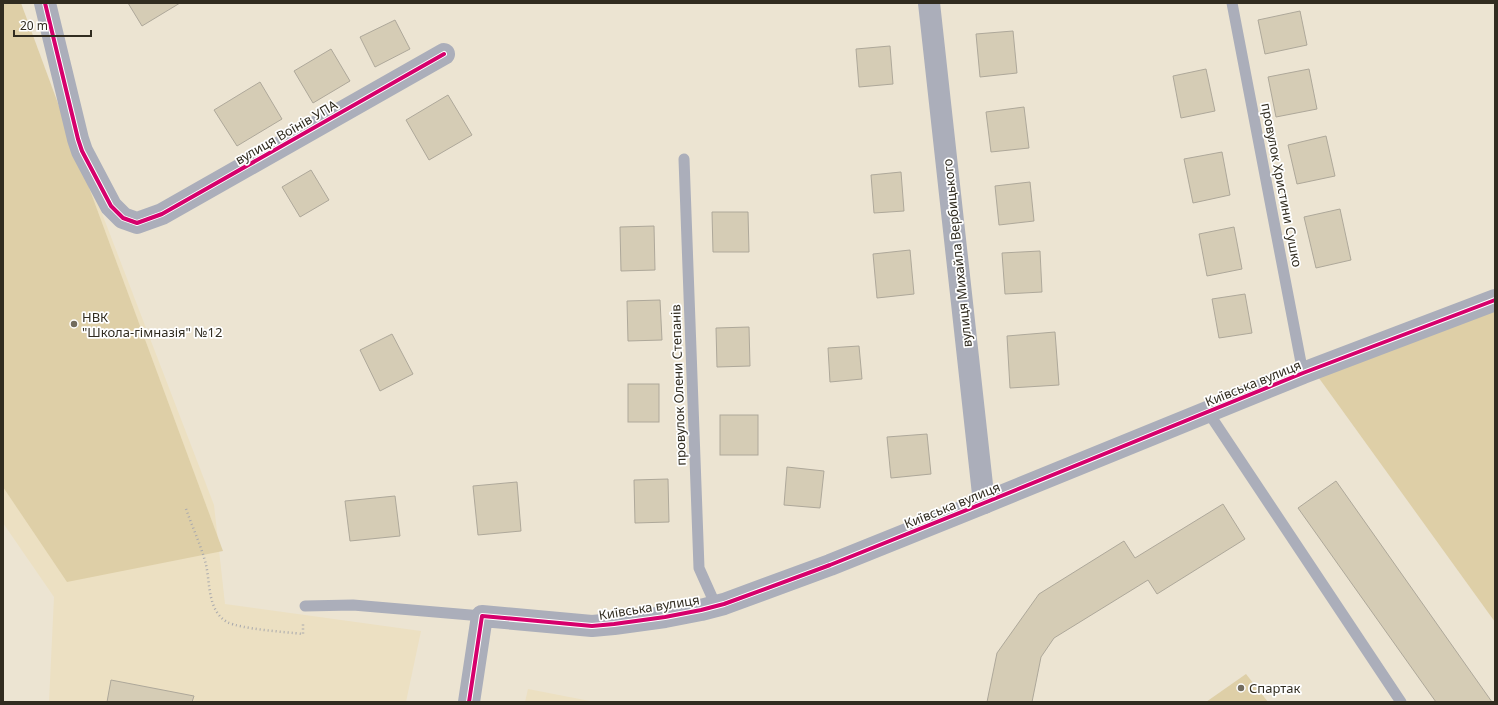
<svg xmlns="http://www.w3.org/2000/svg" width="1498" height="705" viewBox="0 0 1498 705" font-family="'Noto Sans',sans-serif">
  <style>
    .built { fill: #ece0c2 }
    .green { fill: #decfa7 }
    .building { fill: #d5ccb5; stroke: #aea89a }
    .lines { fill: none; stroke-linecap: round; stroke-linejoin: round }
    .path { stroke: #a9a9ad; stroke-width: 2.5; stroke-dasharray: 1 3; stroke-linecap: butt }
    .lane { stroke: #abaeba; stroke-width: 11 }
    .street { stroke: #abaeba; stroke-width: 22 }
    .cycleway-casing { stroke: #fff; stroke-width: 6 }
    .cycleway { stroke: #d6006c; stroke-width: 4 }
    .poi-dot { fill: #726c5e; stroke: #fff; stroke-width: 1.5 }
    .labels { text-anchor: middle; dominant-baseline: central; stroke-width: 3.5; stroke-linejoin: round; paint-order: stroke }
    .street-label { font-size: 13px; fill: #312c20; stroke: #fff }
    .poi-label { font-size: 13px; fill: #312c20; stroke: #fff; text-anchor: start }
  </style>
  <rect width="100%" height="100%" fill="#ece4d2"/>
  <!-- built -->
  <g class="built">
    <polygon points="63,112 214,505 225,604 421,631 406,702 49,702 54,597 3,523 3,143"/>
    <polygon points="528,689 595,702 525,702"/>
  </g>
  <!-- green -->
  <g class="green">
    <polygon points="3,3 21,3 223,551 67,582 3,487"/>
    <polygon points="1495,311 1495,622 1316,374"/>
    <polygon points="1246,674 1268,702 1206,702"/>
  </g>
  <!-- building -->
  <g class="building">
    <polygon points="128,3 180,3 142,26"/>
    <polygon points="1300,11 1307,45 1265,54 1258,20"/>
    <polygon points="395,20 410,49 375,67 360,37"/>
    <polygon points="1013,31 1017,73 980,77 976,34"/>
    <polygon points="890,46 893,84 859,87 856,49"/>
    <polygon points="331,49 350,81 313,103 294,71"/>
    <polygon points="1206,69 1215,111 1181,118 1173,76"/>
    <polygon points="1309,69 1317,109 1276,117 1268,77"/>
    <polygon points="260,82 282,119 237,146 214,110"/>
    <polygon points="448,95 472,135 429,160 406,120"/>
    <polygon points="1024,107 1029,148 991,152 986,112"/>
    <polygon points="1326,136 1335,176 1297,184 1288,145"/>
    <polygon points="1222,152 1230,195 1193,203 1184,159"/>
    <polygon points="311,170 329,200 300,217 282,187"/>
    <polygon points="901,172 904,211 874,213 871,175"/>
    <polygon points="1030,182 1034,221 999,225 995,186"/>
    <polygon points="1340,209 1351,260 1316,268 1304,217"/>
    <polygon points="712,212 748,212 749,252 713,252"/>
    <polygon points="654,226 655,270 621,271 620,227"/>
    <polygon points="1234,227 1242,269 1207,276 1199,234"/>
    <polygon points="910,250 914,294 877,298 873,254"/>
    <polygon points="1040,251 1042,292 1005,294 1002,253"/>
    <polygon points="1245,294 1252,333 1219,338 1212,299"/>
    <polygon points="660,300 662,340 628,341 627,301"/>
    <polygon points="749,327 750,366 717,367 716,328"/>
    <polygon points="1055,332 1059,385 1010,388 1007,336"/>
    <polygon points="392,334 413,374 380,391 360,350"/>
    <polygon points="859,346 862,379 830,382 828,348"/>
    <rect x="628" y="384" width="31" height="38"/>
    <rect x="720" y="415" width="38" height="40"/>
    <polygon points="927,434 931,474 891,478 887,437"/>
    <polygon points="787,467 824,471 820,508 784,505"/>
    <polygon points="668,479 669,522 635,523 634,480"/>
    <polygon points="1336,481 1492,702 1436,702 1298,508"/>
    <polygon points="517,482 521,531 478,535 473,486"/>
    <polygon points="395,496 400,536 350,541 345,501"/>
    <polygon points="1223,504 1245,539 1157,594 1148,580 1054,638 1041,657 1032,702 987,702 997,653 1039,594 1124,541 1135,558"/>
    <polygon points="111,680 194,696 192,702 107,702"/>
  </g>
  <g class="lines">
    <!-- path -->
    <path class="path" d="M186,509C192,526 200,543 205,561C211,581 206,609 227,622C240,629 286,632 303,634V624"/>
    <!-- lane -->
    <g class="lane">
      <polyline points="1232,3 1303,373"/>
      <polyline points="684,159 699,568 716,606"/>
      <polyline points="1208,412 1401,702"/>
      <polyline points="305,606 353,605 482,616"/>
    </g>
    <!-- street -->
    <g class="street">
      <polyline points="45,3 78,139 82,151 111,206 123,218 137,223 162,214 444,54"/>
      <polyline points="929,3 984,503"/>
      <polyline points="469,702 482,616 592,626 614,624 665,617 701,610 724,604 830,565 984,503 1303,373 1495,300"/>
    </g>
    <defs>
      <g id="cycleway">
        <polyline points="45,3 78,139 82,151 111,206 123,218 137,223 162,214 444,54"/>
        <polyline points="469,702 482,616 592,626 614,624 665,617 701,610 724,604 830,565 984,503 1303,373 1495,300"/>
      </g>
    </defs>
    <!-- cycleway casing -->
    <use href="#cycleway" class="cycleway-casing"/>
    <!-- cycleway -->
    <use href="#cycleway" class="cycleway"/>
  </g>
  <!-- markers -->
  <g class="poi-dot">
    <circle cx="74" cy="324" r="4"/>
    <circle cx="1241" cy="688" r="4"/>
  </g>
  <g class="labels">
    <!-- street labels -->
    <g class="street-label">
      <text transform="translate(286 132) rotate(-30)">вулиця Воїнів УПА</text>
      <text transform="translate(1282 185) rotate(79)">провулок Христини Сушко</text>
      <text transform="translate(957 253) rotate(-96)">вулиця Михайла Вербицького</text>
      <text transform="translate(1253 383) rotate(-22)">Київська вулиця</text>
      <text transform="translate(678 385) rotate(-92)">провулок Олени Степанів</text>
      <text transform="translate(952 505) rotate(-22)">Київська вулиця</text>
      <text transform="translate(649 607) rotate(-9)">Київська вулиця</text>
    </g>
    <!-- poi labels -->
    <g class="poi-label">
      <text x="82" y="317">НВК<tspan x="82" dy="15">"Школа-гімназія" №12</tspan></text>
      <text x="1249" y="688">Спартак</text>
    </g>
  </g>
  <!-- border -->
  <rect width="1498" height="705" fill="none" stroke="#312c20" stroke-width="8"/>
  <!-- scale -->
  <path d="M14 30v6h77v-6" fill="none" stroke="#312c20" stroke-width="2"/>
  <text x="20" y="30" font-size="12" fill="#312c20" stroke="#ffffff" stroke-width="3" paint-order="stroke">20 m</text>
</svg>
